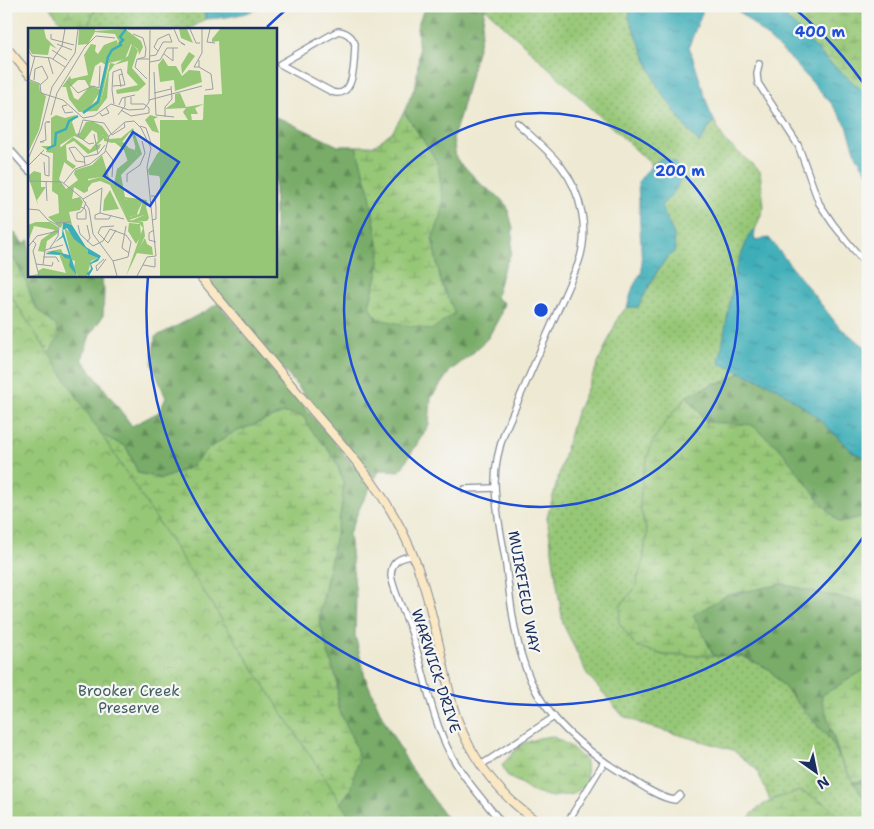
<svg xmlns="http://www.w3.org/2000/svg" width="874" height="829" viewBox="0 0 874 829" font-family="'Shantell Sans',sans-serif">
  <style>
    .grass { fill: url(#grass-dots); stroke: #587b6a }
    .forest { fill: url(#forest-firs); stroke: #4a6e62 }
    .wetland { fill: url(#wetland-marsh); stroke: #587b6a }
    .park { fill: url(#park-crowns); stroke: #587b6a }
    .water { fill: url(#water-ripples); stroke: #2c6e8b }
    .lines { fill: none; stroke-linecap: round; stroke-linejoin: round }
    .street-casing { stroke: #848c98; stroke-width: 8 }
    .secondary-casing { stroke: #848c98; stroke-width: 10 }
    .street { stroke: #fff; stroke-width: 5.5 }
    .secondary { stroke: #fae7c3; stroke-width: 8 }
    .ring { fill: none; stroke: #1d4ed8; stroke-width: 2.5 }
    .labels { text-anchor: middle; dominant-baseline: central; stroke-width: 4.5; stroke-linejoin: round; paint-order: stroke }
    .street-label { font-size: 15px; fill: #1b2f5e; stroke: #f6f6f2 }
    .park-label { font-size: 15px; fill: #405d65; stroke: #f6f6f2 }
    .inset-river { fill: none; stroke: #3daeb8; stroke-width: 2.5 }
    .inset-road { fill: none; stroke: #9a9fa4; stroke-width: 1 }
    .view { fill: #1d4ed8; fill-opacity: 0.15; stroke: #1d4ed8; stroke-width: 2.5 }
    .inset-edge { fill: none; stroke: #1b2f5e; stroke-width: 2.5 }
    .centre { fill: #1d4ed8; stroke: #f6f6f2; stroke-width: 2.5 }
    .ring-label { font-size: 15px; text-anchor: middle; font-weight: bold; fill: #1d4ed8; stroke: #f6f6f2; stroke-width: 4.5; stroke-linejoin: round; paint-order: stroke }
  </style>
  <defs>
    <pattern id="grass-dots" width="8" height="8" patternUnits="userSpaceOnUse" patternTransform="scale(1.25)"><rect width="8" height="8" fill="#96c776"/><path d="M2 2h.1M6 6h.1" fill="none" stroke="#7aa264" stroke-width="1.8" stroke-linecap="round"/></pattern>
    <pattern id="forest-firs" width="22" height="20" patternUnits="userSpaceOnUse" patternTransform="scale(1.25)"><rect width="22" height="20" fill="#78ac67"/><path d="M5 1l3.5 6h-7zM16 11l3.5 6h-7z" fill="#628c58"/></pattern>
    <pattern id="wetland-marsh" width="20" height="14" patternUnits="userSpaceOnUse" patternTransform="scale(1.25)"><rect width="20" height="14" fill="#96c776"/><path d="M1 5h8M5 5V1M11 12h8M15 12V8" fill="none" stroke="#7aa264"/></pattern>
    <pattern id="park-crowns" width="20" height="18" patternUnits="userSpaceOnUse" patternTransform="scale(1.25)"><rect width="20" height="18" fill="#96c776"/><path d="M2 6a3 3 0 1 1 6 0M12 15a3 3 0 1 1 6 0" fill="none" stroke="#7aa264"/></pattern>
    <pattern id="water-ripples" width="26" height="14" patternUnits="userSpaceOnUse" patternTransform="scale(1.25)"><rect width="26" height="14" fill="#3daeb8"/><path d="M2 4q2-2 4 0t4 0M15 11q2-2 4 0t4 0" fill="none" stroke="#328e99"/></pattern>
  </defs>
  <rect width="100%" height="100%" fill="#f6f6f2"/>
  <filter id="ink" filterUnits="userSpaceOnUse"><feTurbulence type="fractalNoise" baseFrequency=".02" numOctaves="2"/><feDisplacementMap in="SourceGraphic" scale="10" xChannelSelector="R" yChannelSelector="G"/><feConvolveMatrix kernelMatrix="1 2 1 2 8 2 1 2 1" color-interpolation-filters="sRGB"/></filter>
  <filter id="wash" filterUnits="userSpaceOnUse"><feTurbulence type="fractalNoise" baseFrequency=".0096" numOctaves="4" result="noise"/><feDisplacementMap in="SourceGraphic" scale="20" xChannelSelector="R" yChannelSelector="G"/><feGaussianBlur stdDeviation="1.12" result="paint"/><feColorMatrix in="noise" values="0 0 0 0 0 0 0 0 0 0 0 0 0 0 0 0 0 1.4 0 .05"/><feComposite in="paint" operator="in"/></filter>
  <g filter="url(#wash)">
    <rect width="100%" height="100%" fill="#eee9d2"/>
    <!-- grass -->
    <g class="grass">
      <polygon points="97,6 204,6 205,19 190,29 86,29"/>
      <polygon points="482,6 631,6 629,18 658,87 687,129 700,142 714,120 724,140 760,171 764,207 755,230 750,233 720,363 741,372 725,382 716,383 687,396 668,419 643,473 640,507 647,533 643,561 635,588 621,605 636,646 663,655 742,656 769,669 801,707 830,739 849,776 868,803 868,823 845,823 826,804 801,791 770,800 757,770 733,750 647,726 623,716 587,674 563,624 547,518 575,416 619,316 627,307 638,307 658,270 668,256 661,206 674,192 662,158 652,165 486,9"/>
    </g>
    <!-- forest -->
    <g class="forest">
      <polygon points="425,6 482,6 485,9 480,40 460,115 453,138 456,158 483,186 498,196 507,206 513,228 511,253 502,273 496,298 504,303 500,316 488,338 472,354 450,371 431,398 429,425 400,471 380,470 375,479 204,275 275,275 275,117 284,120 338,146 356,146 369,189 380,254 377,277 369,305 378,319 397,322 455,314 441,283 432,239 441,216 443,200 438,165 431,152 404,112 416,84 419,54 417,27"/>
      <polygon points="6,223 24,244 29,239 29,275 100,275 104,290 103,316 90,335 82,359 132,426 159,412 166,398 152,364 155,337 208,310 218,303 371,486 361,505 349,534 356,596 355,635 365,677 382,716 409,765 450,823 327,823 359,758 355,745 338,708 337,681 326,646 319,617 342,504 343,481 335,460 326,447 310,429 303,416 284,413 233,433 208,449 191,467 162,479 138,473 126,447 80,424 28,395 56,326 37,310 13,257 6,264"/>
      <polygon points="741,372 776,387 816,416 853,452 868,459 868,516 838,522 808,486 781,450 752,426 706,422 687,396 716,383 725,382"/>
      <polygon points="782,584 868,604 868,671 866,669 821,696 840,758 830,739 801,707 769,669 742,656 714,656 692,615 727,595"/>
      <polygon points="868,780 868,803 853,782"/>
    </g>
    <!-- wetland -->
    <g class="wetland">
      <polygon points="50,6 97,6 86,29 68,28 59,20"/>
      <polygon points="773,6 868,6 868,96 846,76 829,62 792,23"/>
      <polygon points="404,112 431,152 438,165 443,200 441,216 432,239 441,283 455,313 431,330 378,319 369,305 377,277 380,254 369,189 356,146 374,146 393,131"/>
      <polygon points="13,257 26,281 32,299 37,310 56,326 59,337 48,355 80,424 126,447 138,473 162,479 191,467 208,449 233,433 284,413 303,416 310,429 326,447 335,460 343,481 342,504 319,617 326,646 337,681 338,708 355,745 359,758 350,790 333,814 6,823 6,264"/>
      <polygon points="687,396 706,422 752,425 781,450 808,486 838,522 868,516 868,604 782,584 727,595 693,615 714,656 663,655 636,646 619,623 621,605 635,588 643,561 647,533 640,507 642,477 652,442 668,419"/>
      <polygon points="866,669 868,671 868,780 853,782 840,758 821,696"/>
      <polygon points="552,736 573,748 586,761 587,784 573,794 552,797 535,793 520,783 508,777 502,765 520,745 539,738"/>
      <path d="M801,791L826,804L845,823H745C758,802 779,797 801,791Z"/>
    </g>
    <!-- park -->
    <polygon class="park" points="6,288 354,823 6,823"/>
    <!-- water -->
    <g class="water">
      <path d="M204,6H264C245,15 226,18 205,19Z"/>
      <polygon points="631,6 702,6 703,10 689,46 710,112 714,120 699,143 687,129 658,87 629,18"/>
      <polygon points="736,6 773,6 792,23 829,62 846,76 868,96 868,173 857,157 847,126 831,103 788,56 734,7"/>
      <path d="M662,158L674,162L683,174L674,192L661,206L674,235L675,251C658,263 648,290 638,307H627L633,287L642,271L638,182L652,165Z"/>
      <polygon points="755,230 754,240 769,238 839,327 868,349 868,459 853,452 816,416 776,387 719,363 736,268 750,233"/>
    </g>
  </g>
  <g filter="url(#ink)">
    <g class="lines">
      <defs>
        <g id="street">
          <path d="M338,31C347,32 352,36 355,44C354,59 356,100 332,92L280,64Z"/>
          <polyline points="759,64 757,74 758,83 798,145 819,203 833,224 868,267"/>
          <path d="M517,123C532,137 548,150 561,166C582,193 590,232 578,264L505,431C499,447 495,465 495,482C495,507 501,533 505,558C511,603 514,652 537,693C557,728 591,754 625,775C639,784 659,798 675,800L680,795"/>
          <polyline points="6,145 29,171"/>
          <polyline points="465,489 495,488"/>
          <path d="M414,556C400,557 391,561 391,576C395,596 406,615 412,634C425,674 431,718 451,755C465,780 484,801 502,823"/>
          <polyline points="481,765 554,717"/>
          <polyline points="567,823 604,762"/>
        </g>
        <g id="secondary">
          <polyline points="6,47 29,74"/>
          <path d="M199,275C237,320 275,366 313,411C342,445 372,477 394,516C420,560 431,609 442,658C447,679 450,701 458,721C473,761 503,799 539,823"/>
        </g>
      </defs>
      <!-- street casing -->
      <use href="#street" class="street-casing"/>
      <!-- secondary casing -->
      <use href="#secondary" class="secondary-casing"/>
      <!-- street -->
      <use href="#street" class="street"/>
      <!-- secondary -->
      <use href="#secondary" class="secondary"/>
    </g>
  </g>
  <!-- distance rings -->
  <g class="ring">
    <circle cx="541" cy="310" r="197"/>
    <path d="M868 530A394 394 0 0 1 148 276M267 27A394 394 0 0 1 288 8M794 8A394 394 0 0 1 868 90"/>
  </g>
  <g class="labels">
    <!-- street labels -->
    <g class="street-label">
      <text transform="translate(524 592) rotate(80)">MUIRFIELD WAY</text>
      <text transform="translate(436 671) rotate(72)">WARWICK DRIVE</text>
    </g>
    <!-- park labels -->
    <g class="park-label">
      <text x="129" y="691">Brooker Creek<tspan x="129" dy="17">Preserve</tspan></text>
    </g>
  </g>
  <!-- overview -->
  <g transform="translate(28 28)">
    <rect width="249" height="249" fill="#eee9d2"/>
    <path d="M89,12L90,17L80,29L78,37L73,34L67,38L62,57L73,62L61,81L73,73L82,35L87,36L81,44L79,70L69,83L51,84L41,71L38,59H34L42,48L43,51L60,47L56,27L63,16L68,17L67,23L70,26L76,17ZM50,52H57L61,59L50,72L46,70L42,59ZM104,16L110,22L104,40L118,56L110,63L89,66L88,62L110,57L99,45L100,33L86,37L100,28ZM105,100L114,126L93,147L97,169L119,172L116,187L101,192L115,194L117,208L98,248L115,200L111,195L100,194L82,157L72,153L64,155L59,161L58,153L73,149L86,156L89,141L109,125L104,106L102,104L95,113L84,115L76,113V110L69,117L73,116L71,121L60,126L46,113L38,117L39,132L48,138L45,141L36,134L31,121L45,109L62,122L75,107L81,111L93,110ZM88,160L96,165V171L111,175L108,181L109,185L115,173L111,186L102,189L96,185ZM8,194H22L30,199V205L19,213L17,224L33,221L36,228L42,230V238L49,248H0L10,246V243L15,240L38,245L31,226L10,223L13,212L27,202L6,198L0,214V197Z" fill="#96c776" fill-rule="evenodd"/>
    <path d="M0,1H16L18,10L29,21L22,17L20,27L4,26L0,19ZM51,1H67V3L97,1L113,13L115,19L111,27L110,21L103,16L97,31L81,35L73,73L63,82L60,81L69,72L74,59L79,30L91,14L87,6L67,4L60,16L50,17ZM151,1H159L165,15L153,10ZM161,24L167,28L154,46L153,37ZM135,30L140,38H148L154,48L161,42L172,43L174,54L147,63L146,52L132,54L130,37ZM152,65L158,79L176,76L167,80L170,86H163L164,93L174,92L181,85L130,164L134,157L131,148L121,147L120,142L129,126L160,92L155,84L158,80L137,81L147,74V66ZM28,87L37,90L48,87L44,94L48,106L52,105L58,94L64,93L74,98L81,108L79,110L75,107L70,113L69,105L64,102L56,112L46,108L32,117L37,132L31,151L38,161L50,152L46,146L47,142L64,137L74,127L82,153L73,149L60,151V163L56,165L46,159L44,171L52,169L55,174L52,182L41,184L44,197L35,194L33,200L20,189L31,185L30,167L24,163L25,125L18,124L19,122L13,118H23V90ZM122,87L130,89L126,91L131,105L124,103L117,92ZM94,113L101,120L107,122V119L111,122L103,132L100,134L96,122L86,114ZM6,143L13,145V159H18L9,172L10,177L0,148ZM87,159L96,164V171L111,174L109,187L101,189L96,185ZM82,162L91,181L75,183L76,172ZM120,174L118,179L121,190L119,193L101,194L116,187V175ZM101,195L112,196L113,208L108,216L100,203ZM36,199L60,222V226L70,230L63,233L59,248H50L46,241L47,233L44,232ZM117,210L119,216L124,219L125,227L108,225Z" fill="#96c776"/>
    <path d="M192,1H249V248H132V92H175L176,67L194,66L191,13L184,14V11ZM0,52L11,56L12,63L18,68L11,102L0,125Z" fill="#96c776"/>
    <path d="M35,194L44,197L58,219L73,228L70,233L63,236L65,241L61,248L58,246L63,241L62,235L70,230L60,226V222L46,211L39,200L35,202L49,248L41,238L42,231L37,230L33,226L31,227L17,226L25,223L41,227L35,209L26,215L34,208Z" fill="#3daeb8"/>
    <path class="inset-river" d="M55,85L70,74L80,29L84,22L93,17L92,15L95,12L92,9L98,1M19,121L27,117L28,105L38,101L41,93L50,88"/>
    <path class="inset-road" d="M100,1H144M146,1L151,13L157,17L153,15M162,1L168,15H172M182,1L179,14L187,15M23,6V11L46,17M105,6L115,10L118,21L117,29L110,31M29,16L44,22M0,22L4,28L23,30L37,39M24,22L39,32M136,26L145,33V20M122,28L128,27L135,14H144L141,6L130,11L126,19L130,23M20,29L25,46M25,31L34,18L37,1M171,32V39L183,46L185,61L177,62M122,34L132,32L139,20H150M107,39L109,31H122M107,39L119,51M171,39H166L174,25V1M126,44L128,87L146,89M0,51L12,56L13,65L35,72L55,90L66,88L83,76L101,82L116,81L121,74L122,2M1,51L7,28M6,52L7,41L14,38L20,50L12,57M39,53L50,65L65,58L71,60L72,38M85,58L97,57L93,41L85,44L84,62L86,76M93,59L91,47L95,46M126,65L143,61M121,72L174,58M39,77L34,78L37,85L45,84M91,77L94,70L107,67M93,82L103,88L121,85V80L116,76H103V69M72,85L74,88L81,85L78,79M23,87L29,65L57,19L68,8L87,10M90,87L97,78V69M137,89V79L144,71L143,58M112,98L118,100L124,118M66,106L70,126M16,114H12L18,112L17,96L18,94H22H19M66,115L61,116L50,108L55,92L76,95L84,107L97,99L96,95M78,123L85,132L84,149M12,125L21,129V148L17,147L16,134M56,129L70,126L77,117M0,131L13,101L24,59L47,25L50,1M56,134L48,133L41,120L47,119L56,129L57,137M0,138L16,122M0,153L34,154L54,170L61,181L65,206L85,233L89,248M18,153L19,173M99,154V146L112,137L117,125L114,113M36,155L47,141L62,136L77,124L81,108L97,94L106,93L113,100L123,120L119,139L128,228L119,229L109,248M123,168H127L128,179V191L124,192M55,171L74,160L72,185L96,191M53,179L56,180L57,181L58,183V191H49V185L53,184L56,180L58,174M0,181L11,182L20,192L31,198L30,208L22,220M72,185L67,187V191H81L83,187M28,195L43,194M50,197L52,206L65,218L75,213L82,201L98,207L103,214L100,229L85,233M59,197L62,210L59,214M86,198L73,199L70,205L80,215L88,202M98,198L94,220L101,225M126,202L121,205V212L128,214M5,213L8,216L5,223L11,248M0,219L9,208L30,203M15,229H28L31,234M76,231L68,238L69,243L78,231M8,236L24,238L25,234M15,237L17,222L35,217M115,237L127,239V230M12,248H27"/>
    <path class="view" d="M105,104L151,134L122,178L76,148Z"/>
    <rect width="249" height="249" class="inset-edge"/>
  </g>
  <circle cx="541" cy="310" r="8" class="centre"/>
  <g class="ring-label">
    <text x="820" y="37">400 m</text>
    <text x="680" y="176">200 m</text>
  </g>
  <!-- margin -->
  <rect width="874" height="829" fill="none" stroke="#f6f6f2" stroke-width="25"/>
  <!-- north arrow -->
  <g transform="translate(816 772) rotate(147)" stroke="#f6f6f2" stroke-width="4" paint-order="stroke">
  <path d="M0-4L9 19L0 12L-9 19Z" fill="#1b2f5e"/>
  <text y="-8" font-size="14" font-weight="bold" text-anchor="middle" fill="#1b2f5e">N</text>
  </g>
</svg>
